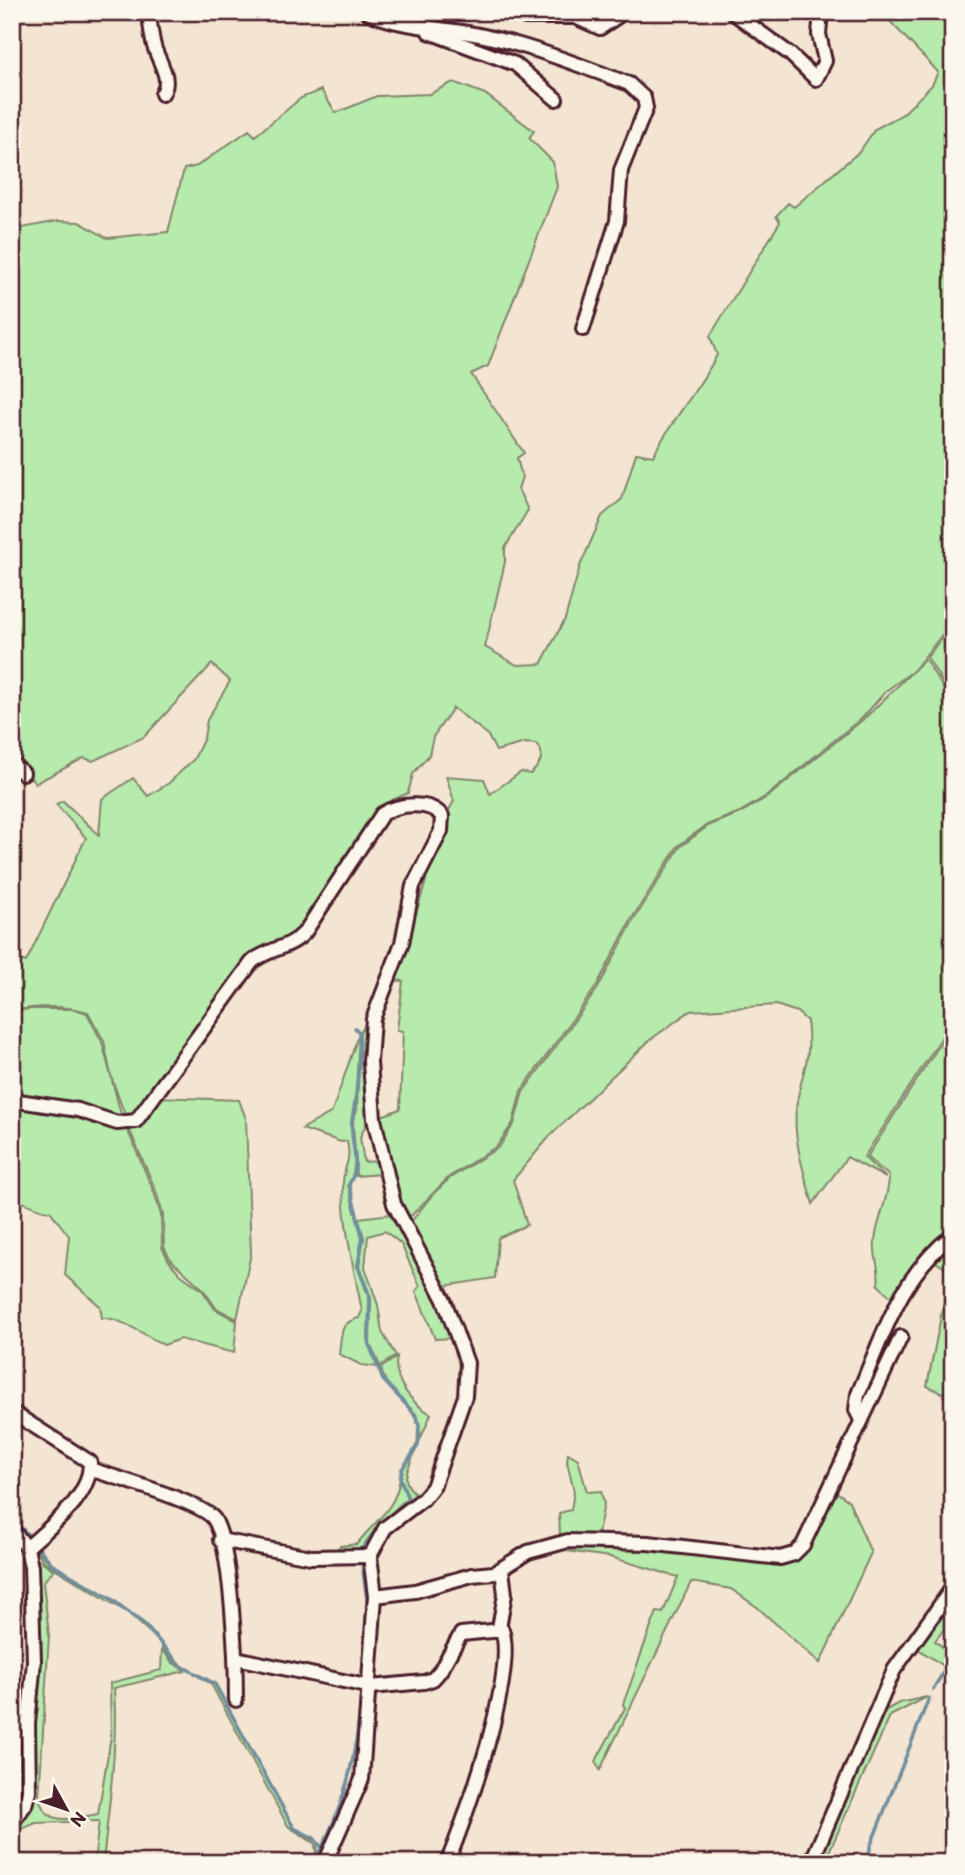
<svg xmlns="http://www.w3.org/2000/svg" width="965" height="1875" viewBox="0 0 965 1875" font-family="Itim,sans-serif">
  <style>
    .green { fill: #b6ebac; stroke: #80856c; stroke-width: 2 }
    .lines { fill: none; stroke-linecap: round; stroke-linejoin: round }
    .stream { stroke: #718e9e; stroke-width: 3.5 }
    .minor-casing { stroke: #4a1f2b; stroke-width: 18 }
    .minor { stroke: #fbf7ec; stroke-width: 12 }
  </style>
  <rect width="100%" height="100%" fill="#f4e5d2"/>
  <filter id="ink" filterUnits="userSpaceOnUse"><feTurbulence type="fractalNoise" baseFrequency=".0143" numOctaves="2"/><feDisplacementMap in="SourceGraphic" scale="14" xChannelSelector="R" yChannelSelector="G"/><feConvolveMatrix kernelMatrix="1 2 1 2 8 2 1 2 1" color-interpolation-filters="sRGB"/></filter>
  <g filter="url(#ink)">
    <!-- green -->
    <g class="green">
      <path d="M872,12H953V621L913,671L886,691L864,716L768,795L740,812L707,825L678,846L631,920L596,987L521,1091L513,1123L497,1146L449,1177L407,1220L399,1205L379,1117L400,1109L403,1031L397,1030L403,981L391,980L402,960L426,881L424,870L450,818L448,812L454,801L446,776L484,779L490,794L521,772L530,774C539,767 547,754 536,744L525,743L496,751L487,734L453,708L433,737L429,755L413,774L408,793L384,804L373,814L349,857L297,933L252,954L135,1112L126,1118L111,1076L104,1041L88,1012C64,1005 37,1006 12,1011V957L26,962L86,838L56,804L63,801L99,835L102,799L133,778L148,796L169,783L194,759L204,738L207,720L230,681L212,664L144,737L93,761L84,758L36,783L12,759V451L17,447L12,440V230L58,221L79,222L107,238L168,232L184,169L197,166L249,130L255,136L301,98L321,90L336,113L377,96L430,94L453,82L485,94L534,131L529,138L553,162L557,187L488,366L471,374L524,453L517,458L522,477L518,489L528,510L505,548V562L485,647L517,665L541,664L565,619L580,566L602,516L622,499L636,453L653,456C672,419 698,391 717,355L710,336L780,222L776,216L788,203L794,207L860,151L875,129L903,114L932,85L938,72L887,18Z"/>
      <polygon points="953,624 953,700 927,657"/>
      <path d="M925,659L953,704V1020L864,1157L886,1178L847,1157L813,1204C804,1174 791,1134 797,1102C803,1067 812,1060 807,1021L797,1012L776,1005L690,1011L650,1040L550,1136L513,1180L527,1225L498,1238L495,1278L444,1286L410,1223L433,1194L450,1178L499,1147L514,1124L523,1092L598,988L633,921L680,847L708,826L740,813L769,796L866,717Z"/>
      <polygon points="29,1009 75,1009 87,1013 102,1042 122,1118 12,1095 12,1012"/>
      <path d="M953,1024V1230L915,1262L894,1300L878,1285C881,1266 873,1259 875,1241C877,1219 889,1199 889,1176L867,1157Z"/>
      <polygon points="364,1027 370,1039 369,1074 364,1086 369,1118 360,1137 364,1162 378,1161 381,1174 356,1176 353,1120 357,1110 360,1032"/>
      <path d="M359,1033L355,1110C346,1135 363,1161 348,1185L362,1238L357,1266L369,1298L368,1344L379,1367L361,1365L339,1354C342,1335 338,1323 359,1318L362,1311C354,1269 343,1226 343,1183C343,1165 352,1164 347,1141L341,1142L302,1129L332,1112Z"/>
      <polygon points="156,1097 239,1100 246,1119 251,1253 237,1319 216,1308 203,1289 171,1260 164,1247 163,1215 156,1191 127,1124"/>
      <path d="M12,1101L125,1124L154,1192L161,1215L162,1247L169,1261L180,1274L202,1290L215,1309L237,1321L234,1353L180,1339L164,1345C146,1336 120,1317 102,1318L100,1306L65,1275L69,1236L50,1211C35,1210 28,1201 12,1200Z"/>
      <polygon points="391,1214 425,1267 454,1338 435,1339 416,1291 420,1286 401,1244 385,1231 368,1236 365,1267 378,1305 382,1332 396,1356 380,1366 370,1344 371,1298 359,1266 364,1238 358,1218"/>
      <path d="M953,1239V1362L945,1394L927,1386L948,1281L945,1268L931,1259L899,1316L860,1410C860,1376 901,1291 923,1264C931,1254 942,1247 953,1239Z"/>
      <path d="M397,1357C392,1380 412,1404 431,1414C426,1428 406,1468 406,1478C406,1486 413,1491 418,1496L362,1551L378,1530L409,1499L401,1478L403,1469L421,1437C415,1398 388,1401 381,1368Z"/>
      <polygon points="568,1453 578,1459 587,1492 601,1491 604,1504 598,1534 560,1534 559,1513 571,1510 574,1492 567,1462"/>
      <path d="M400,1478L407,1498L376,1528L360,1550H336L340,1546L357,1544C376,1519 395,1511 400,1478Z"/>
      <path d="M835,1491L849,1501L871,1553L820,1663L757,1607L731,1589L691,1582L600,1770L596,1762L598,1757L625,1708L623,1704C635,1673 644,1643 657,1612L663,1613L678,1577L610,1557L567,1551L565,1545L799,1557L813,1539Z"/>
      <polygon points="36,1548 52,1566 109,1598 144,1624 180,1665 214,1684 294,1829 318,1843 316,1854 315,1844 288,1826 211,1684 173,1661 157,1639 128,1613 43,1561"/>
      <path d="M34,1556L54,1570L43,1582L49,1635L39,1797C46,1829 75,1818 98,1814L111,1736L110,1683L161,1670L162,1649L172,1662L185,1671L114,1688C118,1746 109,1803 103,1863H94L99,1821L36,1823L12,1833V1825L27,1812Z"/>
      <polygon points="953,1604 953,1617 935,1641 953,1655 953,1672 918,1649"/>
      <polygon points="927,1697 890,1716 824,1863 818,1863 884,1711 899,1703"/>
    </g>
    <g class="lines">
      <!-- stream -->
      <g class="stream">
        <path d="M355,1028L359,1032C361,1062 357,1091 352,1120C349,1143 363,1164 349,1184L363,1238L358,1266L370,1298L369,1344L383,1380L415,1414L419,1424L418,1446L402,1469L400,1478L408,1499L377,1529L361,1551"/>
        <polyline points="12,1518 31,1538"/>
        <polyline points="36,1545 53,1565 110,1598 144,1624 180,1665 215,1684 294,1828 314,1838 322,1848"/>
        <polyline points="362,1678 367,1600 362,1564"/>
        <polyline points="933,1689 953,1657"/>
        <path d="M313,1863C344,1812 359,1749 361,1690"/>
        <polyline points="869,1863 870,1847 929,1698"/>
      </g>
      <defs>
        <g id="minor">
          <path d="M149,12C150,23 151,35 154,46C158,61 173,79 162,94"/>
          <path d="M367,12C405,29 444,27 484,36C534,47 582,66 629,84L644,98L646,108L621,170L617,221L583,329"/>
          <polyline points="520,12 525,17 575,17 600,28 624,12"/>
          <polyline points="732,12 790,54 816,79 825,61 819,34 821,12"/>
          <polyline points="429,32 515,64 556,99"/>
          <polyline points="12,764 23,773"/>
          <path d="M12,1100L78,1110L117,1123L136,1121L252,962C268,948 290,949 305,932L382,814C398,804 429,800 442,816L441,831L413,886L402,943L373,1019L370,1062L374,1119L394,1204L444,1300L467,1363L465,1396L433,1487L423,1499L385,1528L370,1556L375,1596L362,1779L325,1863"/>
          <path d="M12,1412L90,1462C91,1498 50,1526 27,1548"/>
          <path d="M861,1420L856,1410L858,1394C883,1336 900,1275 953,1235"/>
          <path d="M90,1469C113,1477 202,1502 214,1519C232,1547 236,1664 236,1700"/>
          <polyline points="12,1529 27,1548 31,1567 34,1661 28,1724 29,1791 25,1805 12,1823"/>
          <polyline points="220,1540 311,1557 370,1556"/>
          <polyline points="375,1596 415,1591 472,1575 494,1573 528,1552 568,1541 648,1543 780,1558 794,1554 803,1545 901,1337"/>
          <polyline points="499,1628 505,1594 502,1570"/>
          <path d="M236,1658L371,1687L424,1682L433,1679L440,1671L461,1634L502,1630C517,1673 466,1818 447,1863"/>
          <polyline points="811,1863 894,1670 953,1587"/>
        </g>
      </defs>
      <!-- minor casing -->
      <use href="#minor" class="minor-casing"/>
      <!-- minor -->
      <use href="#minor" class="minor"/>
    </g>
  </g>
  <!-- margin -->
  <rect width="965" height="1875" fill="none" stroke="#fbf7ec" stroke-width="42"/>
  <rect x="21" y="21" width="923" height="1833" fill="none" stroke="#4a1f2b" stroke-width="2.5" filter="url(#ink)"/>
  <!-- north arrow -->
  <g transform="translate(66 1809) rotate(130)" stroke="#fbf7ec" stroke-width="5" paint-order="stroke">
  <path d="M0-5L12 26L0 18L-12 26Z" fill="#4a1f2b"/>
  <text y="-10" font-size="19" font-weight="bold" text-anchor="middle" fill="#4a1f2b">N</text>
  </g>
</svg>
